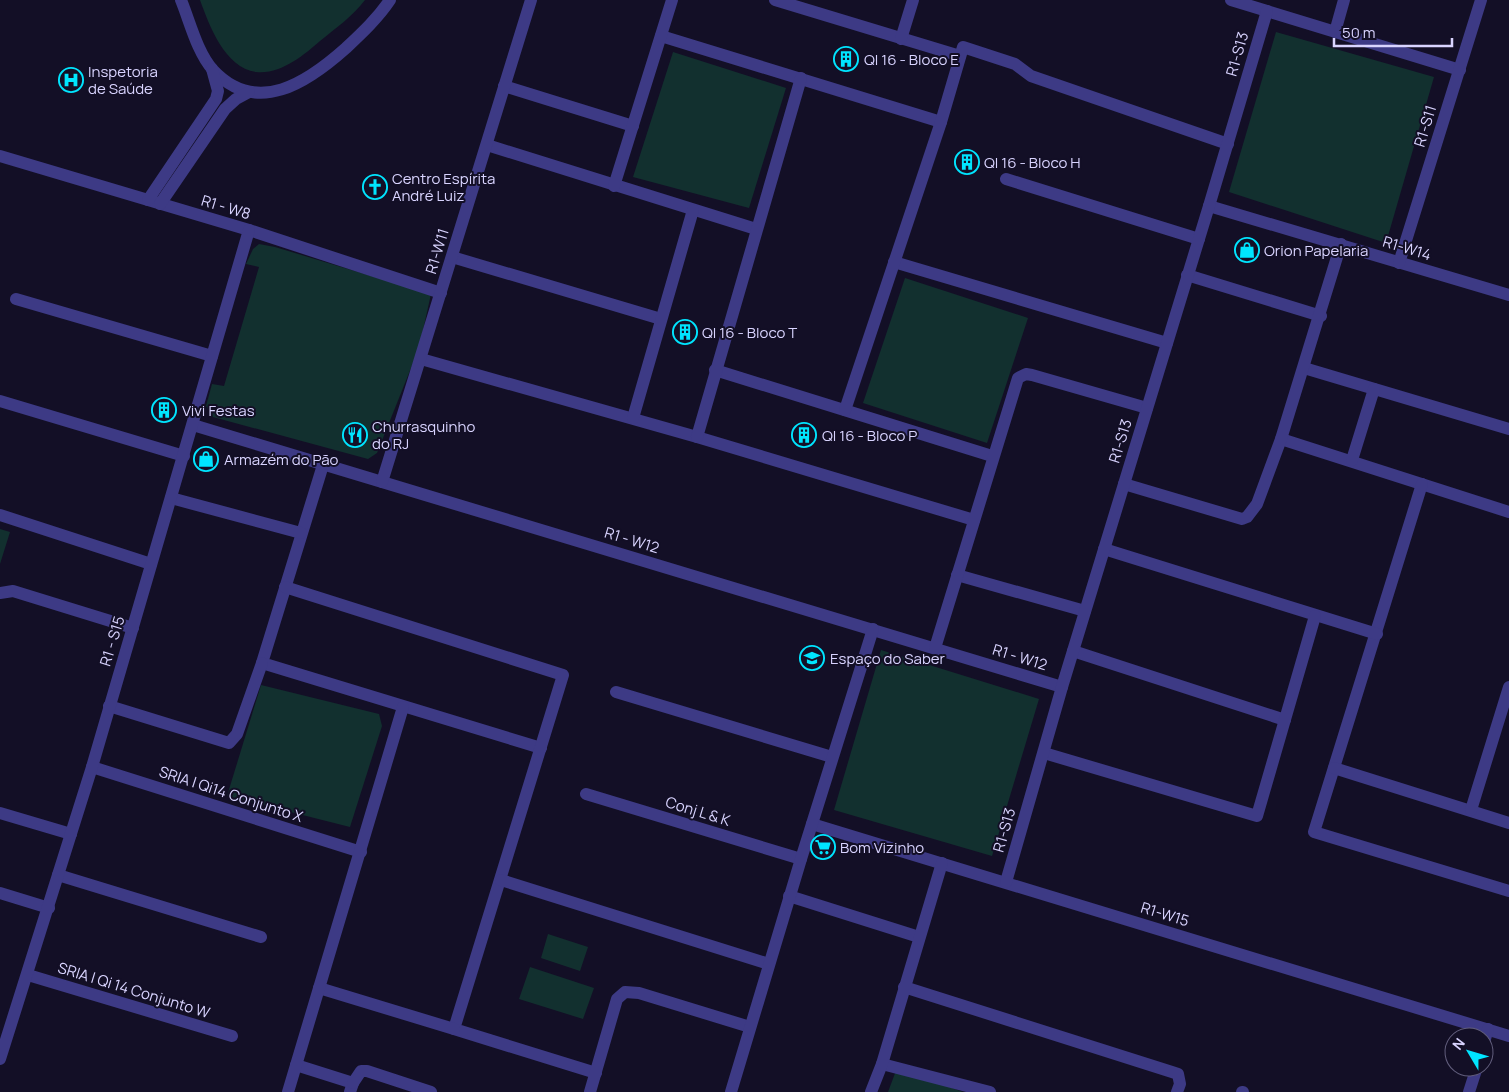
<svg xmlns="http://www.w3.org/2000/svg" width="1509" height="1092" viewBox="0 0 1509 1092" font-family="Manrope,sans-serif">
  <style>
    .green { fill: #12302f }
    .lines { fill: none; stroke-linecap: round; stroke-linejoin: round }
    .minor { stroke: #3d3a85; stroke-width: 12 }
    .labels { text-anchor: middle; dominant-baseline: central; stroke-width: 4; stroke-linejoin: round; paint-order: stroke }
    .street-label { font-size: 15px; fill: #d9d4ff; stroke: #130f26 }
    .poi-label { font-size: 15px; fill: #d9d4ff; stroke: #130f26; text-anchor: start }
  </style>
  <rect width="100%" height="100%" fill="#130f26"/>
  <!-- green -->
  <g class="green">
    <path d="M200,0H365C353,16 336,28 320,41C304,55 280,75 256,72C225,68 209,25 200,0Z"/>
    <polygon points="1276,32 1434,77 1386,243 1229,192"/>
    <polygon points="673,52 786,88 749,208 633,177"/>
    <polygon points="259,244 275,247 431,294 419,348 377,453 368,459 213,417 206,406 212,384 224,386 259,267 246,264 253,249"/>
    <polygon points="905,278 1028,318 987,443 863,403"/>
    <polygon points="0,529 10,532 0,564"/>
    <polygon points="881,650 1039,699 992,856 834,810"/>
    <polygon points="261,685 379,714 382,726 350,827 227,796"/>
    <polygon points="548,934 588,947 580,971 541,958"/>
    <polygon points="530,967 594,988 583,1019 519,999"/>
    <polygon points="897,1068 963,1092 888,1092"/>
  </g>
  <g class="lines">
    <!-- minor -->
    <g class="minor">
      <path d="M181,0C190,22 197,52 213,70C257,117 308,82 346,48C362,33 378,18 390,0"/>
      <polyline points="775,0 960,56"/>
      <polyline points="1231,0 1460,70"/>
      <polyline points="1335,32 1344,0"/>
      <polyline points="661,36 941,122"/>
      <polyline points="901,39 913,0"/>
      <polyline points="504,86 633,126"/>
      <polyline points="487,145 756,229"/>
      <polyline points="0,156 249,230 441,293"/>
      <polyline points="1006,179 1199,239"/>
      <polyline points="614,186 672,0"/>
      <polyline points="148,200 216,99 218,91 212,69"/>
      <polyline points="160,204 225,109 236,99 249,92"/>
      <polyline points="1209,206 1509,295"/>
      <polyline points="452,257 661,319"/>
      <polyline points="894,262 1167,343"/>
      <polyline points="1399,263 1481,0"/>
      <polyline points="1187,275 1321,316"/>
      <polyline points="16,299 212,356"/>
      <polyline points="421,359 697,437 974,520"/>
      <polyline points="1304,368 1509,429"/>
      <polyline points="715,370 992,456"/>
      <polyline points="0,401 184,456"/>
      <polyline points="845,410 941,122 963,47 1015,64 1031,76 1228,144"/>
      <polyline points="633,418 693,210"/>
      <polyline points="193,425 1062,687"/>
      <polyline points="697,437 801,78"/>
      <polyline points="1281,439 1509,512"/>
      <polyline points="1352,460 1374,389"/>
      <polyline points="323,465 262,663 541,748"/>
      <polyline points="382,482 531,0"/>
      <polyline points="1124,484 1242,519 1247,517 1257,504 1281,439 1341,244"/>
      <polyline points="1422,484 1314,832 1509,891"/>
      <polyline points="171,498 301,533"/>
      <polyline points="0,515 151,564"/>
      <polyline points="1104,549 1377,634"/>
      <polyline points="957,575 1085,611"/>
      <polyline points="285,587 563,675 454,1029 596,1073"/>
      <polyline points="0,593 13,591 133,628"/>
      <polyline points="935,648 1018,378 1026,374 1032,375 1147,408"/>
      <polyline points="1073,651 1285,720"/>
      <polyline points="616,692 832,757"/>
      <polyline points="109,706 229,743 237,734 262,663"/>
      <polyline points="1044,753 1257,816 1315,616"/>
      <polyline points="92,767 361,852"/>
      <polyline points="1334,768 1509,823"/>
      <polyline points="586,794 801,859"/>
      <polyline points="1471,810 1509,687"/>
      <polyline points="0,813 71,834"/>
      <polyline points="812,824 1509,1036"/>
      <polyline points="58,875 261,937"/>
      <polyline points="501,880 769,964"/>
      <polyline points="1006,882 1062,687 1209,206 1267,11"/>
      <polyline points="0,893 49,908"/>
      <polyline points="789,896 919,937"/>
      <polyline points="28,975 232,1036"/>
      <polyline points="904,987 1172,1072 1178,1074 1180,1084 1177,1092"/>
      <polyline points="319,988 454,1029"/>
      <polyline points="1484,1042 1488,1029"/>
      <polyline points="0,1059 92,767 249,230"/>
      <polyline points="882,1064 990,1092"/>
      <polyline points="296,1065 353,1083 350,1092"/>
      <polyline points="353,1083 361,1071 367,1071 431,1092"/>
      <polyline points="288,1092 403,707"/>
      <polyline points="590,1092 617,999 625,992 639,993 750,1027"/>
      <polyline points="731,1092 801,859 873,629"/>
      <polyline points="871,1092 882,1064 942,863"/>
      <polyline points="1242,1092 1243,1092"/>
      <polyline points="1469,1092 1477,1067"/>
    </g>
  </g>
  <!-- icons -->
  <defs>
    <symbol id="building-ring" viewBox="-11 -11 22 22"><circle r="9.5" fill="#130f26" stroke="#00e5ff" stroke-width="1.5"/><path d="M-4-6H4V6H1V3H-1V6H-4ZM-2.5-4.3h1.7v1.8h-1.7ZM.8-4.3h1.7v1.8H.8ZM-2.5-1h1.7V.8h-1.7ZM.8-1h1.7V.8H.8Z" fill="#00e5ff"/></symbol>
    <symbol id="hospital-ring" viewBox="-11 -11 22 22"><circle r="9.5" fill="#130f26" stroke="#00e5ff" stroke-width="1.5"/><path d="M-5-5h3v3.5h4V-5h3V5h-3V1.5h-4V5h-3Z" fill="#00e5ff"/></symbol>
    <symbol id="church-ring" viewBox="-11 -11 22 22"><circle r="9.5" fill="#130f26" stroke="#00e5ff" stroke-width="1.5"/><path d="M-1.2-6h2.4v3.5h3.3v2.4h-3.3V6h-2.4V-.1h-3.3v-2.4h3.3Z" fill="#00e5ff"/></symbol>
    <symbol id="shop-ring" viewBox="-11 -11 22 22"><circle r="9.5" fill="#130f26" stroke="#00e5ff" stroke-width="1.5"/><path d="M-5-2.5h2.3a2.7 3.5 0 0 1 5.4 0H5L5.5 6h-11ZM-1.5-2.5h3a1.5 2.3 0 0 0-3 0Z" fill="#00e5ff"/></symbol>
    <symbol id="restaurant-ring" viewBox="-11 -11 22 22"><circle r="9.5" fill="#130f26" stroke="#00e5ff" stroke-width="1.5"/><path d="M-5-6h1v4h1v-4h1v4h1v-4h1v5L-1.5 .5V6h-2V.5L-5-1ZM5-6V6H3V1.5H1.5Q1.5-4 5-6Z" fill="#00e5ff"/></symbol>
    <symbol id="school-ring" viewBox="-11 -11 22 22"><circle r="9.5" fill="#130f26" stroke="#00e5ff" stroke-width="1.5"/><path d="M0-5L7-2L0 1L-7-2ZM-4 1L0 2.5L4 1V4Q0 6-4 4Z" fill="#00e5ff"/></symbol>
    <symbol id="supermarket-ring" viewBox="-11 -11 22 22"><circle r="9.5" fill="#130f26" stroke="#00e5ff" stroke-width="1.5"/><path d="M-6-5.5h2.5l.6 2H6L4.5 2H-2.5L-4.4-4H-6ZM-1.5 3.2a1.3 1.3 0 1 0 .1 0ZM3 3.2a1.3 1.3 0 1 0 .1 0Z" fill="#00e5ff"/></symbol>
  </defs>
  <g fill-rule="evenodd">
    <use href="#building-ring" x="832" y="45" width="28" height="28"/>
    <use href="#hospital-ring" x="57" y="66" width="28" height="28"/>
    <use href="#building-ring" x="953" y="148" width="28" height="28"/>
    <use href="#church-ring" x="361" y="173" width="28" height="28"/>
    <use href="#shop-ring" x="1233" y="236" width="28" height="28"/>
    <use href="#building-ring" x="671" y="318" width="28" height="28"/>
    <use href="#building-ring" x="150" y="396" width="28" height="28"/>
    <use href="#restaurant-ring" x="341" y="421" width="28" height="28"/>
    <use href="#building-ring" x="790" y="421" width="28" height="28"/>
    <use href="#shop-ring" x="192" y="445" width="28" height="28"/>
    <use href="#school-ring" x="798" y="644" width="28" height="28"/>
    <use href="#supermarket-ring" x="809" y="833" width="28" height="28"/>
  </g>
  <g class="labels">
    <!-- street labels -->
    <g class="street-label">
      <text transform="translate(1237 54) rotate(-74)">R1-S13</text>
      <text transform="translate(1425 126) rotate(-73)">R1-S11</text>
      <text transform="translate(226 207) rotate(17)">R1 - W8</text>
      <text transform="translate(1407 248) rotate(17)">R1-W14</text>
      <text transform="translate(437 251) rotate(-73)">R1-W11</text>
      <text transform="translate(1120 441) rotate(-73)">R1-S13</text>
      <text transform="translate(632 540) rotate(17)">R1 - W12</text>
      <text transform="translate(112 641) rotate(-73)">R1 - S15</text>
      <text transform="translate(1020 657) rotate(17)">R1 - W12</text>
      <text transform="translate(231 794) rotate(18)">SRIA I Qi14 Conjunto X</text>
      <text transform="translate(698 811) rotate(17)">Conj L &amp; K</text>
      <text transform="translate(1004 830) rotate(-74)">R1-S13</text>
      <text transform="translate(1165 914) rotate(17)">R1-W15</text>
      <text transform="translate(134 990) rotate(17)">SRIA I Qi 14 Conjunto W</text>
    </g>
    <!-- poi labels -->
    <g class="poi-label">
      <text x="864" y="59">QI 16 - Bloco E</text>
      <text x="88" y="71">Inspetoria<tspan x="88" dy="17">de Saúde</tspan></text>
      <text x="984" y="162">QI 16 - Bloco H</text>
      <text x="392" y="178">Centro Espírita<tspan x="392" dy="17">André Luiz</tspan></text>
      <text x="1264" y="250">Orion Papelaria</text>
      <text x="702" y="332">QI 16 - Bloco T</text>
      <text x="182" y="410">Vivi Festas</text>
      <text x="372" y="426">Churrasquinho<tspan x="372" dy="17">do RJ</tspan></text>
      <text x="822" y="435">QI 16 - Bloco P</text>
      <text x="224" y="459">Armazém do Pão</text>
      <text x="830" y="658">Espaço do Saber</text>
      <text x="840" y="847">Bom Vizinho</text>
    </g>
  </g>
  <!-- north arrow -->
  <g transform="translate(1469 1052) rotate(308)"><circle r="24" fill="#130f26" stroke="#625e7d"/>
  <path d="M0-4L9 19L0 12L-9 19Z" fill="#00e5ff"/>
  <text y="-8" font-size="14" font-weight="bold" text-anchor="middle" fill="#d9d4ff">N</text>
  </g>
  <!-- scale -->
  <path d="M1334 38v8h118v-8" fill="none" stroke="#d9d4ff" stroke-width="2.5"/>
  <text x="1342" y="38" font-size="15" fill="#d9d4ff" stroke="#130f26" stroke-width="4" paint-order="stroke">50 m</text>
</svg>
